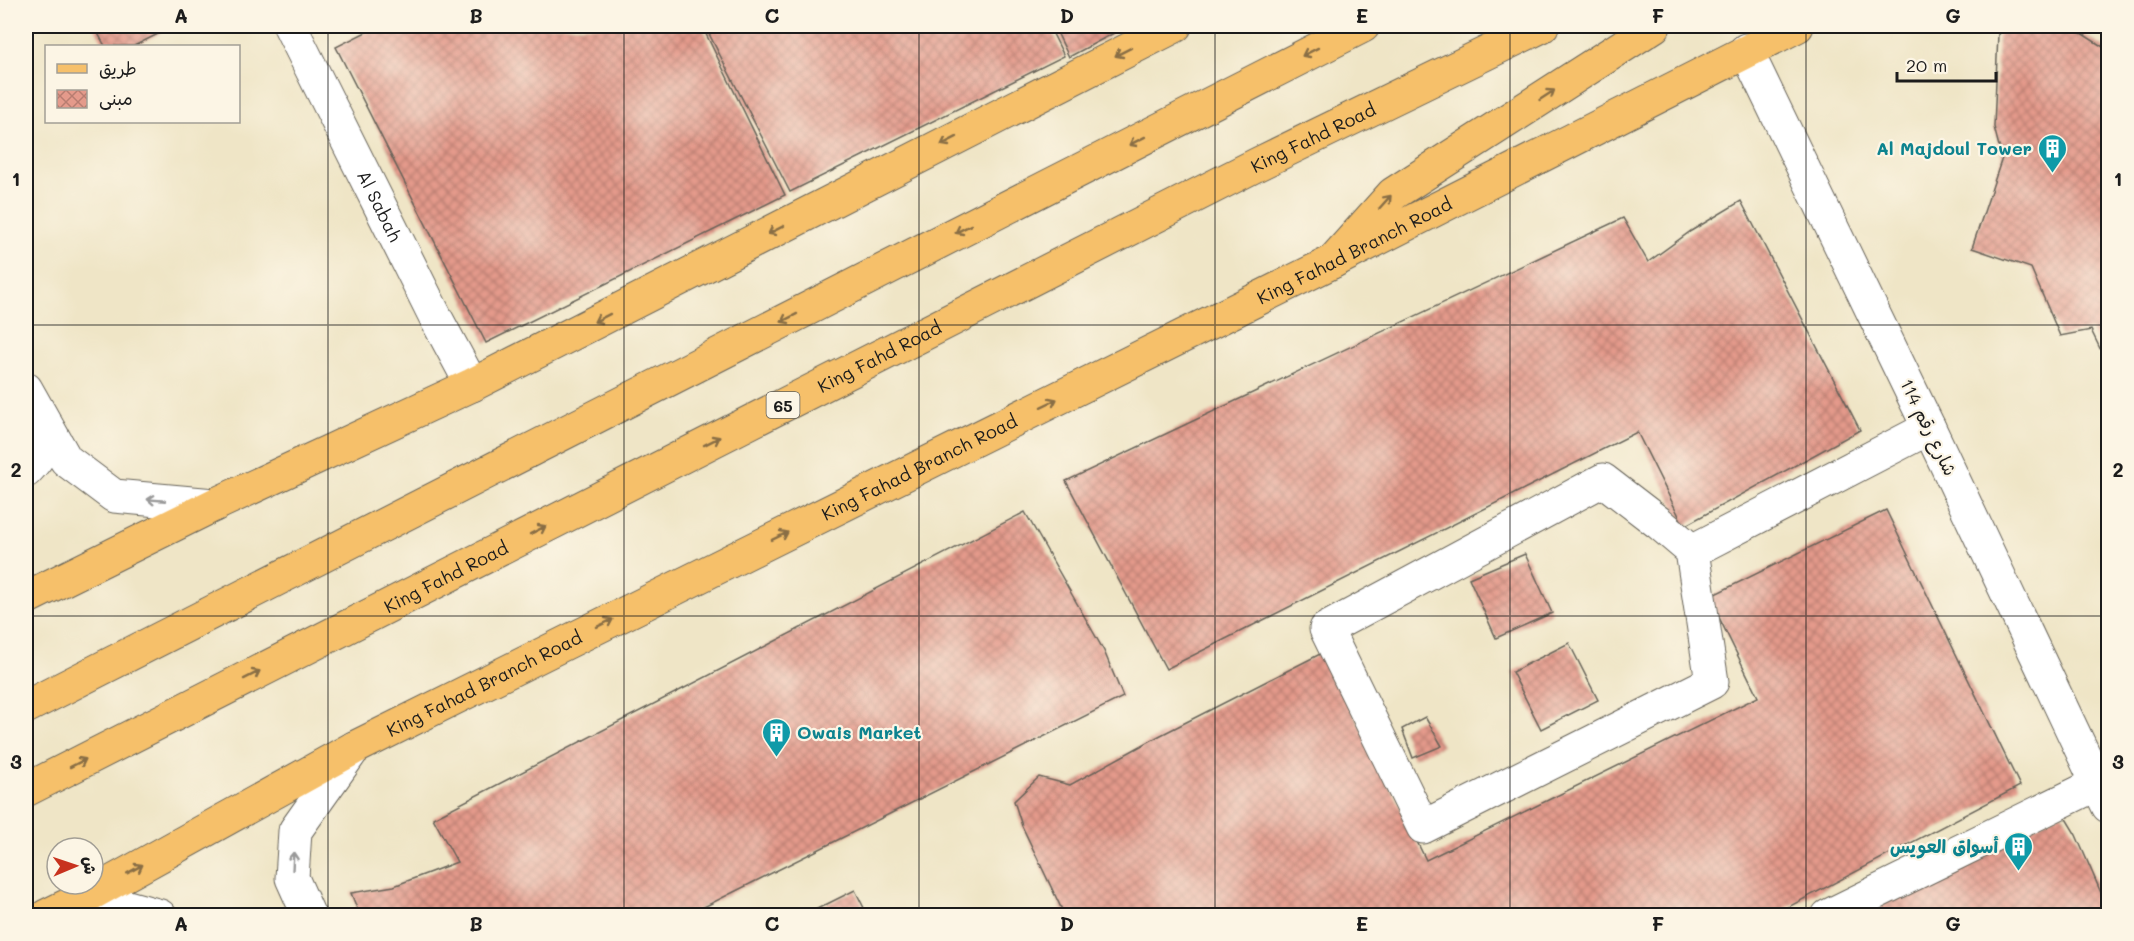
<svg xmlns="http://www.w3.org/2000/svg" width="2134" height="941" viewBox="0 0 2134 941" font-family="Mali,'Playpen Sans Arabic',sans-serif">
  <style>
    .building { fill: url(#building-cross-hatch) }
    .lines { fill: none; stroke-linecap: round; stroke-linejoin: round }
    .minor-casing { stroke: #666258; stroke-width: 35 }
    .major-casing { stroke: #666258; stroke-width: 35 }
    .highway-casing { stroke: #666258; stroke-width: 35 }
    .minor { stroke: #fff; stroke-width: 33 }
    .major { stroke: #f6c06b; stroke-width: 33 }
    .highway { stroke: #f6c06b; stroke-width: 33 }
    .oneway { stroke: #896e44 }
    .oneway2 { stroke: #999 }
    .grid { fill: none; stroke: #1c1c1c; stroke-width: 1.5; stroke-opacity: 0.55 }
    .labels { text-anchor: middle; dominant-baseline: central; stroke-width: 4.5; stroke-linejoin: round; paint-order: stroke }
    .shield { fill: #fcf5e5; stroke: #5f5d58; stroke-width: 1.5 }
    .shield-label { font-size: 16px; font-weight: bold; fill: #1c1c1c }
    .street-label { font-size: 18px; fill: #1c1c1c; stroke: #fcf5e5 }
    .culture-label { font-size: 18px; font-weight: bold; fill: #0d838f; stroke: #fcf5e5; text-anchor: end }
    .neatline { fill: none; stroke: #1c1c1c; stroke-width: 2 }
    .grid-label { font-size: 20px; text-anchor: middle; font-weight: bold; fill: #1c1c1c }
  </style>
  <defs>
    <pattern id="building-cross-hatch" width="8" height="8" patternUnits="userSpaceOnUse" patternTransform="scale(1.5)"><rect width="8" height="8" fill="#e49a8b"/><path d="M0 0l8 8M0 8l8-8" fill="none" stroke="#b87d71"/></pattern>
  </defs>
  <rect width="100%" height="100%" fill="#fcf5e5"/>
  <filter id="ink" filterUnits="userSpaceOnUse"><feTurbulence type="fractalNoise" baseFrequency=".0167" numOctaves="2"/><feDisplacementMap in="SourceGraphic" scale="12" xChannelSelector="R" yChannelSelector="G"/><feConvolveMatrix kernelMatrix="1 2 1 2 8 2 1 2 1" color-interpolation-filters="sRGB"/></filter>
  <filter id="wash" filterUnits="userSpaceOnUse"><feTurbulence type="fractalNoise" baseFrequency=".008" numOctaves="4" result="noise"/><feDisplacementMap in="SourceGraphic" scale="24" xChannelSelector="R" yChannelSelector="G"/><feGaussianBlur stdDeviation="1.35" result="paint"/><feColorMatrix in="noise" values="0 0 0 0 0 0 0 0 0 0 0 0 0 0 0 0 0 1.4 0 .05"/><feComposite in="paint" operator="in"/></filter>
  <g filter="url(#wash)">
    <rect width="100%" height="100%" fill="#efe5c6"/>
    <g id="blocks">
      <!-- building -->
      <g class="building">
        <polygon points="94,26 174,26 134,46 105,46"/>
        <polygon points="378,26 702,26 785,195 486,343 336,47"/>
        <polygon points="705,26 1049,26 1064,56 790,192"/>
        <polygon points="1054,26 1127,26 1069,57"/>
        <polygon points="2009,26 2070,26 2108,50 2108,365 2091,330 2060,336 2031,268 1972,248 2002,158 1994,127 1998,34"/>
        <polygon points="1741,201 1860,430 1684,526 1637,432 1166,669 1066,481 1623,218 1648,262 1691,231"/>
        <polygon points="1886,510 2020,786 1771,916 1065,916 1022,826 1014,801 1039,777 1070,785 1159,736 1324,652 1426,860 1758,697 1709,597"/>
        <polygon points="1025,512 1104,651 1123,697 686,916 360,916 351,893 394,886 457,862 433,818"/>
        <polygon points="1525,554 1552,613 1496,638 1469,578"/>
        <polygon points="1569,643 1598,700 1541,729 1512,672"/>
        <polygon points="1425,717 1442,746 1413,758 1402,729"/>
        <polygon points="2062,812 2076,835 2108,909 2108,916 1859,916"/>
        <polygon points="855,890 868,916 803,916"/>
      </g>
    </g>
  </g>
  <g filter="url(#ink)">
    <use href="#blocks" fill-opacity="0" stroke="#666258" stroke-width="1.5"/>
    <g class="lines">
      <defs>
        <g id="minor">
          <path id="s1" d="M290,26L437,320L472,385"/>
          <polyline points="1746,50 1929,428 2108,806"/>
          <polyline points="26,389 66,460 114,496 214,505"/>
          <path d="M26,471C48,448 45,443 34,414"/>
          <polyline points="1692,551 1659,523 1603,480 1326,629 1423,827 1712,682 1692,551 1929,428"/>
          <polyline points="87,896 160,916"/>
          <polyline points="309,916 292,878 295,831 354,748"/>
          <polyline points="1828,916 2099,783"/>
        </g>
        <g id="major">
          <polyline points="26,598 214,505 472,385 1175,26"/>
          <path id="s2" d="M46,916L87,896L354,748L1332,262L1797,26"/>
        </g>
        <g id="highway">
          <polyline points="1332,262 1393,194 1654,26"/>
          <polyline points="26,707 1363,26"/>
          <path id="s3" d="M26,790L1258,164L1542,26"/>
        </g>
      </defs>
      <!-- minor casing -->
      <use href="#minor" class="minor-casing"/>
      <!-- major casing -->
      <use href="#major" class="major-casing"/>
      <!-- highway casing -->
      <use href="#highway" class="highway-casing"/>
      <!-- minor -->
      <use href="#minor" class="minor"/>
      <!-- major -->
      <use href="#major" class="major"/>
      <!-- highway -->
      <use href="#highway" class="highway"/>
    </g>
    <!-- one-way arrows -->
    <defs><path id="oneway-shaft" d="M-6 0H5M1.5-3L5.5 0L1.5 3" fill="none" stroke-width="1.6" stroke-linecap="round" stroke-linejoin="round" transform="scale(1.5)"/></defs>
    <g class="oneway">
      <use href="#oneway-shaft" transform="translate(1123 52) rotate(153)"/>
      <use href="#oneway-shaft" transform="translate(1310 52) rotate(153)"/>
      <use href="#oneway-shaft" transform="translate(1547 95) rotate(-33)"/>
      <use href="#oneway-shaft" transform="translate(949 141) rotate(153)"/>
      <use href="#oneway-shaft" transform="translate(1137 141) rotate(153)"/>
      <use href="#oneway-shaft" transform="translate(1385 202) rotate(-48)"/>
      <use href="#oneway-shaft" transform="translate(963 229) rotate(153)"/>
      <use href="#oneway-shaft" transform="translate(776 230) rotate(153)"/>
      <use href="#oneway-shaft" transform="translate(602 318) rotate(153)"/>
      <use href="#oneway-shaft" transform="translate(789 318) rotate(153)"/>
      <use href="#oneway-shaft" transform="translate(1049 403) rotate(-26)"/>
      <use href="#oneway-shaft" transform="translate(712 441) rotate(-27)"/>
      <use href="#oneway-shaft" transform="translate(538 530) rotate(-27)"/>
      <use href="#oneway-shaft" transform="translate(780 536) rotate(-26)"/>
      <use href="#oneway-shaft" transform="translate(605 623) rotate(-26)"/>
      <use href="#oneway-shaft" transform="translate(252 675) rotate(-27)"/>
      <use href="#oneway-shaft" transform="translate(78 763) rotate(-27)"/>
      <use href="#oneway-shaft" transform="translate(135 869) rotate(-29)"/>
    </g>
    <g class="oneway2">
      <use href="#oneway-shaft" transform="translate(156 500) rotate(-175)"/>
      <use href="#oneway-shaft" transform="translate(293 861) rotate(-87)"/>
    </g>
  </g>
  <!-- grid -->
  <path class="grid" d="M328,26V916M624,26V916M919,26V916M1215,26V916M1510,26V916M1806,26V916M26,325H2108M26,616H2108"/>
  <!-- icons -->
  <defs>
    <symbol id="building-pin" viewBox="-11 -11 22 30"><path d="M0 17L-7.5 6A9.5 9.5 0 1 1 7.5 6Z" fill="#0f9aa8" stroke="#fcf5e5"/><path d="M-4-6H4V6H1V3H-1V6H-4ZM-2.5-4.3h1.7v1.8h-1.7ZM.8-4.3h1.7v1.8H.8ZM-2.5-1h1.7V.8h-1.7ZM.8-1h1.7V.8H.8Z" fill="#fff"/></symbol>
  </defs>
  <g fill-rule="evenodd">
    <use href="#building-pin" x="2036" y="132" width="33" height="45"/>
    <use href="#building-pin" x="760" y="716" width="33" height="45"/>
    <use href="#building-pin" x="2002" y="830" width="33" height="45"/>
  </g>
  <g class="labels">
    <!-- shield labels -->
    <rect class="shield" x="766.5" y="392" width="33" height="26" rx="4.5"/>
    <g class="shield-label">
      <text x="783" y="405">65</text>
    </g>
    <!-- street labels -->
    <g class="street-label">
      <text stroke="none"><textPath href="#s3" startOffset="1443">King Fahd Road</textPath></text>
      <text stroke="none"><textPath href="#s1" startOffset="201">Al Sabah</textPath></text>
      <text stroke="none"><textPath href="#s2" startOffset="1468">King Fahad Branch Road</textPath></text>
      <text stroke="none"><textPath href="#s3" startOffset="957">King Fahd Road</textPath></text>
      <text transform="translate(1929 427) rotate(64)">شارع رقم 114</text>
      <text stroke="none"><textPath href="#s2" startOffset="982">King Fahad Branch Road</textPath></text>
      <text stroke="none"><textPath href="#s3" startOffset="471">King Fahd Road</textPath></text>
      <text stroke="none"><textPath href="#s2" startOffset="496">King Fahad Branch Road</textPath></text>
    </g>
    <!-- culture labels -->
    <g class="culture-label">
      <text x="2032" y="148">Al Majdoul Tower</text>
      <text x="797" y="732" text-anchor="start">Owais Market</text>
      <text x="1998" y="846">أسواق العويس</text>
    </g>
  </g>
  <!-- margin -->
  <rect width="2134" height="941" fill="none" stroke="#fcf5e5" stroke-width="66"/>
  <!-- legend -->
  <rect x="45" y="45" width="195" height="78" fill="#fcf5e5" stroke="#a29e95" stroke-width="1.5"/>
  <rect x="57" y="64" width="30" height="9" fill="#f6c06b" stroke="#a29e95" stroke-width="1.5"/>
  <text x="99" y="75" font-size="18" fill="#1c1c1c">طريق</text>
  <rect x="57" y="90" width="30" height="18" fill="url(#building-cross-hatch)" stroke="#a29e95" stroke-width="1.5"/>
  <text x="99" y="105" font-size="18" fill="#1c1c1c">مبنى</text>
  <!-- north arrow -->
  <g transform="translate(75 866) rotate(88)"><circle r="28" fill="#fcf5e5" stroke="#a29e95" stroke-width="1.5"/>
  <path d="M0-4.5L10 22L0 15L-10 22Z" fill="#c8321e"/>
  <text y="-9" font-size="16" font-weight="bold" text-anchor="middle" fill="#1c1c1c">ش</text>
  </g>
  <!-- scale -->
  <path d="M1897 72v9h99v-9" fill="none" stroke="#1c1c1c" stroke-width="3"/>
  <text x="1906" y="72" font-size="18" fill="#1c1c1c" stroke="#fcf5e5" stroke-width="4.5" paint-order="stroke">20 m</text>
  <rect x="33" y="33" width="2068" height="875" class="neatline"/>
  <g class="grid-label">
    <text x="181" y="23">A</text>
    <text x="476" y="23">B</text>
    <text x="772" y="23">C</text>
    <text x="1067" y="23">D</text>
    <text x="1362" y="23">E</text>
    <text x="1658" y="23">F</text>
    <text x="1953" y="23">G</text>
    <text x="16" y="186">1</text>
    <text x="2118" y="186">1</text>
    <text x="16" y="477">2</text>
    <text x="2118" y="477">2</text>
    <text x="16" y="769">3</text>
    <text x="2118" y="769">3</text>
    <text x="181" y="931">A</text>
    <text x="476" y="931">B</text>
    <text x="772" y="931">C</text>
    <text x="1067" y="931">D</text>
    <text x="1362" y="931">E</text>
    <text x="1658" y="931">F</text>
    <text x="1953" y="931">G</text>
  </g>
</svg>
